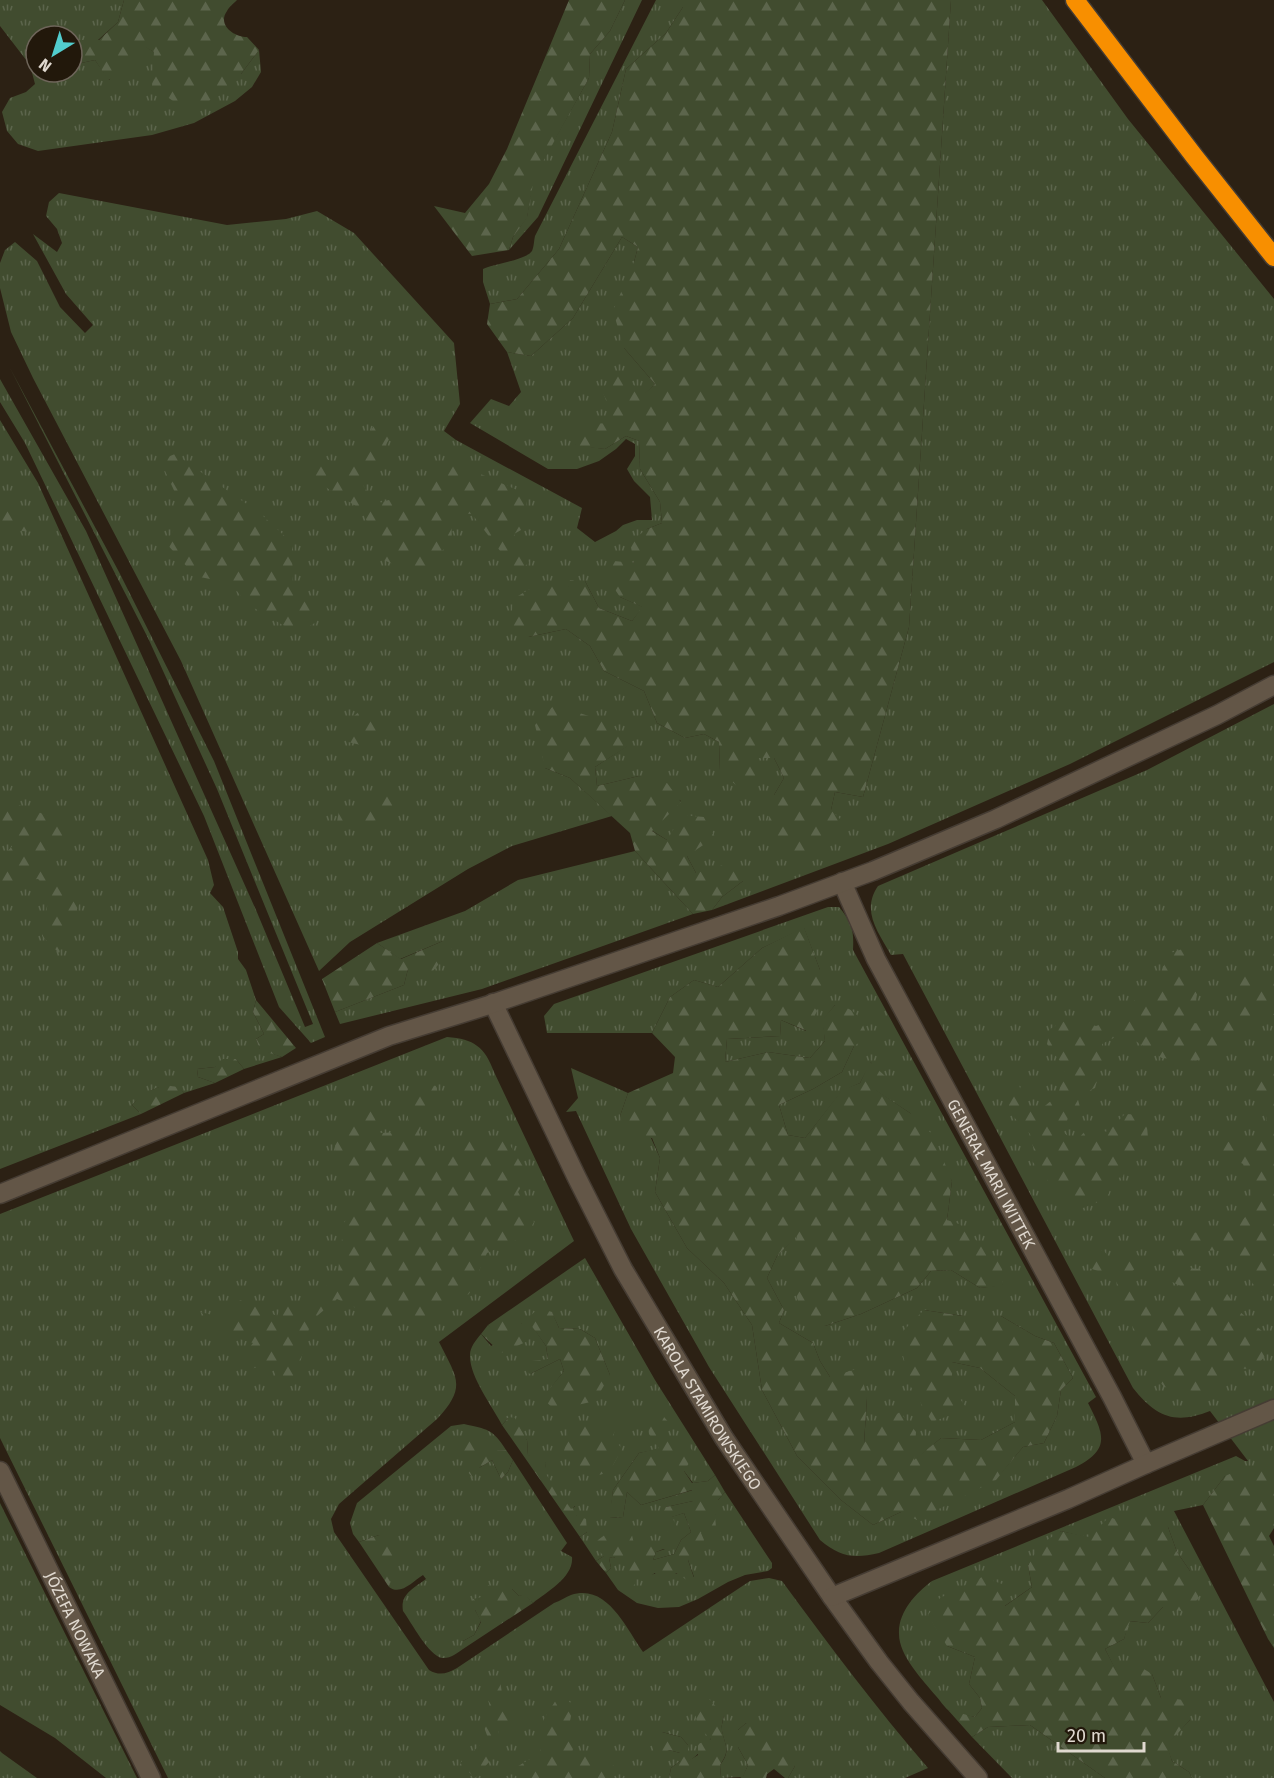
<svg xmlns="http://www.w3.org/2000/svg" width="1274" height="1778" viewBox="0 0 1274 1778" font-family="'Fira Sans',sans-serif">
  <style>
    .grass { fill: url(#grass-tufts) }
    .forest { fill: url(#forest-firs) }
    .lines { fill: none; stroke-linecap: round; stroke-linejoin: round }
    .street-casing { stroke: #453c33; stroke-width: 21 }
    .highway-casing { stroke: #453c33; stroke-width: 21 }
    .street { stroke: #635647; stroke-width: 18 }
    .highway { stroke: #f88f00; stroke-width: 18 }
    .labels { text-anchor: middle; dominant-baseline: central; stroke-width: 6; stroke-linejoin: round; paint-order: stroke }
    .street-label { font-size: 16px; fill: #e0d9d0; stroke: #22180b }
  </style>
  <defs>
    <pattern id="grass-tufts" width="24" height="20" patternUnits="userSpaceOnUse" patternTransform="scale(1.5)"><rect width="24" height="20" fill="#414c2f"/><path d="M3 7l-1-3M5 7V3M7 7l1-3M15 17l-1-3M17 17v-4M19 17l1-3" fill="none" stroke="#5c654c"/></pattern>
    <pattern id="forest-firs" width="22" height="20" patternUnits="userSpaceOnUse" patternTransform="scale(1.5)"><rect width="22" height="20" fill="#414c2f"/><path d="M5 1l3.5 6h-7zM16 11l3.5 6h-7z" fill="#5c654c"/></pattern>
  </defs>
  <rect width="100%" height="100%" fill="#2c2114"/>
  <!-- grass -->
  <g class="grass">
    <polygon points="0,0 124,0 118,22 98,40 75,40 72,43 72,36 36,36 36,72 72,72 72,65 95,60 109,80 143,45 154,52 241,74 259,50 261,72 252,87 235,101 194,123 152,135 38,151 18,144 7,131 2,112 10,98 26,92 35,84 30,65 0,26"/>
    <polygon points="625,0 642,0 538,217 509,250 513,237 527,217 533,178 589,78 590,54 610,31"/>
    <path d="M656,0H683V7L666,33L626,69L612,132L559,249L517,299L490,304L483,282V269C494,264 526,260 532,251C534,247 534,240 535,236Z"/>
    <polygon points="951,0 1042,0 1128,119 1274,299 1274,662 1070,764 888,844 712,910 722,897 743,881 696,873 687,856 667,840 651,830 681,801 639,776 597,786 595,767 627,746 545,768 570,778 612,816 512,846 468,869 350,942 319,971 181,661 33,378 11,332 0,288 0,263 5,250 15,242 37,261 60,307 85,333 93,325 66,294 33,234 57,252 62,243 57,229 46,216 49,202 59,193 227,225 286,219 317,211 354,233 454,343 460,404 444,431 456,440 582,508 577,528 595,542 616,531 623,525 637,520 652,520 650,497 634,481 627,469 635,456 635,444 626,439 616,449 599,461 577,469 548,469 470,423 491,399 509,406 521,392 507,352 531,356 573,318 622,237 638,247 634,262 624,348 655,384 615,423 575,445 605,449 626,436 639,441 640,469 660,502 662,523 647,529 620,597 643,607 632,621 599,608 585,581 568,587 528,637 566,629 590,646 604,671 644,691 657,723 685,738 704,734 719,742 720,771 758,758 774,758 784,778 774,795 831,810 835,792 863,797 909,627"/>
    <polygon points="10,368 119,572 214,761 325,1037 311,1043 279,1007 204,816 25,443 0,402 0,379 86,531 256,910 305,1027 313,1024 217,789 148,638"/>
    <path d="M0,420L38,483L208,860L214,885L210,893L223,907L238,952V959L246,970L256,1000L253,1012L264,1034L256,1039L260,1049L282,1057L244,1069L236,1059L215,1067L197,1069L198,1077L215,1083L184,1093C167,1077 146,1092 132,1105L141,1114L0,1169Z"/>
    <path d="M1274,704V1475L1225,1476L1203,1505L1174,1511L1274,1702V1778H1192L1189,1772L1172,1761L1166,1745L1190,1720L1161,1698L1152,1674L1116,1671L1105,1649L1124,1639L1129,1621L1148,1623L1163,1607L1190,1571L1177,1552L1168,1527L1130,1524L1089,1538L1061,1531L1028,1565L1032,1587L947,1646L975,1657L969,1684L980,1698L982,1708L975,1717C967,1715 955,1714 948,1710C944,1707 940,1700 936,1696C923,1680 899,1656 899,1634C898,1612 916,1593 932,1581L1236,1456L1245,1461H1248L1210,1411C1175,1425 1156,1417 1133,1388L903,954L891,955C878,932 861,911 878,886L1147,770Z"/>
    <polygon points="635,851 693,914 482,989 340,1024 335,1012 404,985 408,969 443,941 400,959 377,943 465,911 518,880"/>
    <path d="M828,907H839C852,923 854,929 853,950L1096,1397L1088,1403C1103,1433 1112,1449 1076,1467L879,1553C854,1559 840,1557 820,1540L709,1367L631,1229L576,1111L566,1112L578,1098L571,1068L628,1093L620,1116L651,1138L660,1158L655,1192L687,1248L724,1283L752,1325L762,1390L797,1456L841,1500L873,1525L901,1512L995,1480L1023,1447L1044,1443L1057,1416L1061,1390L1073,1378L1054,1343L1035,1336L1001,1316H963L924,1310L952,1387V1362L980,1368L1015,1396V1422L981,1440L941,1438L914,1461L864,1444L867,1398L830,1377L820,1361L813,1343L779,1323L784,1310L767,1278L777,1256L797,1235L825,1326L861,1314L917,1288L931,1271L951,1270L980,1288L1003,1285L947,1220L952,1181L910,1113L875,1090L871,1062L860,1083L842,1091L805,1138L788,1135L779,1105L813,1089L842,1072L854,1046L835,1005L823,1020L825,1041L810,1058L768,1052L725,1062L727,1039L780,1036L781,1020L806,1031L800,990L820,970L804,928L762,948L718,987L694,980L670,997L652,1033H547L544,1016L554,1004Z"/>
    <path d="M447,1037C474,1039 485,1047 494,1072L574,1241L439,1342C456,1377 468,1386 437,1419L339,1504L331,1519L334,1532L429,1670C439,1676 447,1674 457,1668L554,1603C560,1601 566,1597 571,1595C607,1583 626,1628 643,1652L750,1581L769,1578L782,1581C829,1645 876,1708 928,1768L905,1778H788L795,1766L746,1723L738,1730V1747L748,1765L743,1777L721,1778L720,1765C731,1751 725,1746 722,1731C721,1726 723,1720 724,1715C714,1734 706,1750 688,1762V1745L681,1737L662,1732L669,1750L680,1753V1761L671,1768L669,1778H168L0,1438V1214Z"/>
    <path d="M585,1258L655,1380L715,1475L708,1481L693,1483L684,1471L659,1449L639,1453L613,1490L610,1518L623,1517L627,1492L641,1505L693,1490V1501L666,1507L671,1517L684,1513L691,1532L681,1540L674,1554L653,1560L656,1552L665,1549C641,1548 616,1547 596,1561L580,1537L587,1532L576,1515L575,1506L571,1510L544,1473L546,1463L528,1455L527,1440L508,1418L502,1425C492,1406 469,1376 470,1355C470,1347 476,1340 481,1334L491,1346L531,1324L546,1346L548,1359L530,1374L560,1359L564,1371L543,1398L610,1375L595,1338L580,1329L559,1328L552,1313L521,1324L492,1329L488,1325Z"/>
    <path d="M464,1424C487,1429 493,1429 506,1450L489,1452L479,1468L492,1460L501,1479L508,1472L513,1460L567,1543L561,1551L572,1557C574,1577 547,1592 533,1603L525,1595L519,1596L512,1589C492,1589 487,1595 475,1610L481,1621L474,1635L463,1641V1649C457,1653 450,1659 442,1658C429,1656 411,1622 403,1611C400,1594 414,1588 426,1579L423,1575C413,1581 401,1596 389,1587C393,1565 386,1555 379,1535L359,1542L353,1534L350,1523L357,1503L451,1426Z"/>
    <path d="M725,1492L772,1563V1568L768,1571L745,1575L728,1582L698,1599L679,1607L658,1608L637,1603L618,1590L606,1573L611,1568L609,1558L613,1557L631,1562L636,1578C658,1572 672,1571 694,1577L688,1560L700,1533L715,1515L718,1500Z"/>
    <polygon points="0,1503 137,1778 106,1778 55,1738 0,1705"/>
    <polygon points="1030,1725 1105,1778 1012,1778 972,1737 988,1727"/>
    <polygon points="0,1751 2,1753 37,1778 0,1778"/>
  </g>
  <!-- forest -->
  <g class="forest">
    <path d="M124,0H237C234,3 229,7 227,11C217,25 234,37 247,37L259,50L241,74L209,101L180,106L152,86L154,52L143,46L133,70L108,80L95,60L72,65V43L74,40H99L118,22Z"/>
    <polygon points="569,0 625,0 610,31 590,54 589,78 534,178 527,218 513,237 509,250 472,256 434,206 465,213 489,184 507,149"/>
    <polygon points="683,0 951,0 909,627 863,797 835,792 831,810 847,826 810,855 782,851 766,832 774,795 784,778 774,758 758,758 757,779 738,787 720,771 719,742 704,734 685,738 657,723 644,691 604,671 590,646 566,629 528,637 511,624 513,599 543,581 568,587 570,580 585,581 599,608 632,621 642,607 620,597 606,576 614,561 634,563 630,542 647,529 662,523 660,502 640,469 639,441 626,436 605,449 575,446 577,424 615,423 602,390 615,373 645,393 655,384 624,348 613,311 634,262 638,247 622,237 573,318 531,356 507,352 487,324 490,304 517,299 559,249 612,132 626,69 666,33 683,7"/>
    <polygon points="376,423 392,434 363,485 376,504 414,492 434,481 449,460 526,494 528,526 514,534 529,563 516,572 472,514 451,513 452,542 415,575 384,560 362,510 303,473 317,455 345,467"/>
    <polygon points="175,454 261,514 292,543 293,591 317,605 316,622 298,634 249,605 230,583 195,576 166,543 184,512 160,460"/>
    <polygon points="0,497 26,510 37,532 6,530 0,522"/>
    <polygon points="554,705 611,723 628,746 595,767 597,786 639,776 667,783 681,802 652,831 667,840 682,815 704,817 715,837 687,856 696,873 740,860 743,881 722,897 712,910 693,914 635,851 630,833 570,778 545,768 535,725"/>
    <polygon points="361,710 380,719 387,736 369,747 348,742 347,722"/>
    <polygon points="375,791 393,792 403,802 392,818 336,827 339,811 353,815"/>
    <polygon points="2,799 49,816 58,807 76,832 45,852 54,882 82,897 59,953 42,936 50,890 38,879 16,881 0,888 0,855 4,855 18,840 0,818 0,803"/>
    <path d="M804,927L820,970L835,983L821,995L801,991L817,1011L807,1031L781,1020L780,1036L727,1039L725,1062L768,1052L810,1058L825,1041L822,1020L835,1005C856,1008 862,1018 867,1038L854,1046L842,1072L813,1089L779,1105L788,1135L805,1138L842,1090L860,1083L870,1062L885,1076L876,1090L910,1113L933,1135L952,1181L947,1220L959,1224L1002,1265L1003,1286L980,1288L951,1270L931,1271L917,1288L861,1314L825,1326L803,1315L791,1281L797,1236L777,1256L767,1278L784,1310L779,1323L813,1343L820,1361L830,1377L860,1368L867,1398L864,1443L876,1426L900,1412L916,1432L914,1460L941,1438L981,1440L1015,1422V1396L980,1368L952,1362V1387L967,1409L932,1422L911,1387L898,1336L924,1310L963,1316H1001L1035,1336L1054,1343L1073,1378L1061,1390L1057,1416L1044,1443L1023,1447L996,1480L917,1520L901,1512L873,1525L841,1500L797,1456L762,1390L752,1325L724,1283L687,1248L655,1192L660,1158L652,1138L627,1136L620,1116L628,1093L673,1073L675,1057L652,1033L670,997L694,980L718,987L762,948Z"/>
    <polygon points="1274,938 1274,1015 1249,1018 1238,1039 1196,1061 1162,1058 1123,1033 1102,1044 1103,1060 1095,1088 1077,1096 1081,1111 1068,1118 1063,1132 1075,1142 1090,1126 1107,1132 1125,1114 1146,1115 1148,1138 1126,1162 1123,1177 1112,1179 1108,1198 1083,1208 1069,1207 1032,1161 1034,1151 1030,1134 1010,1113 1006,1090 1017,1079 1026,1106 1040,1110 1058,1095 1065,1068 1047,1044 1050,1029 1070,1018 1096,1026 1122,1017 1137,997 1158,984 1168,954 1188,947 1194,960 1184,973 1197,994 1191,1023 1214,1024 1240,1003 1236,987 1242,973 1255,976 1270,985 1274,974 1270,939"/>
    <polygon points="443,941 452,948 433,971 408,969 404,985 335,1012 322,979 377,943 401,959"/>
    <polygon points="256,1000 296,1048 282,1057 260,1050 256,1039 264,1034 253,1012"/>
    <polygon points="223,1059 236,1059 244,1069 215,1083 198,1077 197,1069 215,1067"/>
    <path d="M1274,1060V1204L1272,1205L1274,1206V1296L1259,1291L1225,1250L1196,1251L1184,1268L1201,1269L1203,1293L1225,1291L1239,1311L1263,1332L1265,1356L1254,1369C1225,1367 1221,1373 1201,1392L1164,1387L1136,1350L1132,1324L1118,1299L1116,1277L1089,1268L1095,1250L1104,1251L1114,1263L1123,1254L1110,1243L1134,1241V1250L1142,1262L1122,1281L1147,1293L1150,1306L1160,1310L1188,1302L1189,1290L1170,1281L1173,1261L1192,1233L1236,1227L1253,1208L1250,1184L1243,1164L1213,1148L1209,1136L1256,1150L1267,1118L1254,1096L1259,1070Z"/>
    <polygon points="428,1080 437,1088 419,1132 429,1163 474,1135 507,1140 528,1175 518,1192 534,1222 526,1236 487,1253 469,1294 426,1319 379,1319 337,1299 311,1321 294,1386 278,1384 272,1363 251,1369 246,1352 253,1343 221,1333 201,1312 230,1320 240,1300 277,1316 284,1299 305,1305 322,1291 338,1271 344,1223 368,1184 336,1163 334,1130 372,1106 379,1133 408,1132 408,1096"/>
    <polygon points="164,1085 178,1087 184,1093 141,1114 132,1105 144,1093"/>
    <polygon points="539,1308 552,1312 559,1328 580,1329 595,1338 610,1375 595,1401 555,1410 542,1398 564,1371 560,1359 530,1374 524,1369 532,1361 548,1359 546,1346 531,1325 528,1341 501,1353 481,1334 488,1325 492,1328 503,1316 521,1324"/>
    <polygon points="614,1407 626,1411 625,1424 616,1426 613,1437 622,1449 609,1472 596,1476 573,1468 564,1451 569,1428 586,1421 605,1428"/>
    <polygon points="659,1411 670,1424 665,1441 682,1437 695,1454 684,1471 692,1483 708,1481 715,1475 725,1492 718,1500 722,1509 715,1515 716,1528 701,1533 704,1540 700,1556 688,1560 694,1578 690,1582 676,1573 670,1580 658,1582 655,1573 645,1579 636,1578 636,1583 630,1589 621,1578 631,1562 619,1562 614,1557 609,1558 611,1568 606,1573 596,1561 604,1556 594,1546 598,1540 610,1531 617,1534 621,1530 631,1531 635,1548 645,1542 666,1548 656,1552 653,1560 674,1554 681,1540 691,1532 684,1513 672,1517 678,1529 672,1535 658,1523 666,1507 693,1501 692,1490 641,1505 627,1492 623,1517 609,1518 613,1490 639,1453 659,1448 649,1434 647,1415"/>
    <polygon points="509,1417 515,1418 527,1440 528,1455 541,1456 546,1463 545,1473 571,1509 576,1506 576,1515 586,1519 587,1532 580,1537 502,1425"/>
    <polygon points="476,1434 486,1439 489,1451 506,1450 513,1460 508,1472 501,1479 492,1460 479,1468 473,1478 466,1470 469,1462 463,1455 465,1441"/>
    <polygon points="1246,1467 1274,1469 1274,1528 1269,1536 1274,1546 1274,1648 1268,1639 1203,1505 1225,1476"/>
    <polygon points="1145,1509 1168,1527 1177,1552 1190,1571 1199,1598 1185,1612 1163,1607 1148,1623 1130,1621 1124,1639 1105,1649 1116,1670 1134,1663 1152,1674 1161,1698 1186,1700 1190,1720 1167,1745 1172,1761 1189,1772 1192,1778 1105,1778 1030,1725 988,1727 972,1737 948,1710 975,1717 982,1708 980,1698 969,1684 975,1657 947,1646 928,1615 940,1598 982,1577 1008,1586 1005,1606 1032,1587 1028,1565 1041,1544 1061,1531 1089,1537 1109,1517 1130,1524"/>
    <polygon points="379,1535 395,1542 398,1556 390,1564 392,1574 389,1587 359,1542"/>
    <polygon points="503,1572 512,1575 512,1589 519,1596 525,1594 533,1603 463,1649 463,1641 474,1635 481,1622 475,1610 473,1599 486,1596 488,1585 499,1589"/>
    <polygon points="500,1680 504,1707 519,1713 514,1734 499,1729 496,1754 475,1778 460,1763 488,1738 480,1716 490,1709 487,1687"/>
    <polygon points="561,1692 573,1706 569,1726 576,1732 572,1754 595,1750 615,1767 610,1778 562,1778 558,1775 556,1778 517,1778 515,1768 540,1753 544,1719"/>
    <path d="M708,1698L724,1715C723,1720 721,1725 722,1730C725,1746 731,1750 720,1765L721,1778H669L671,1768L680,1761V1753L669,1750L663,1753H654L652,1741L662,1732L681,1737L688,1745V1761L698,1755V1744L711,1739L698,1727L694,1708Z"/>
    <polygon points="746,1723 768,1728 790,1746 795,1766 788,1778 785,1778 774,1769 767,1774 766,1778 740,1778 743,1776 748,1765 738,1747 738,1730"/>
  </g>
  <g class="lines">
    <defs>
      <g id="street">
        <path id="s1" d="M842,882L876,959L1112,1397L1146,1464"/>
        <path id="s2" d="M493,1003L577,1178L623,1269L724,1438L832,1597L879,1662L911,1702L978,1778"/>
        <polyline points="0,1194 389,1036 489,1005 779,906 873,871 996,819 1217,715 1274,685"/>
        <path id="s3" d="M0,1471L151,1778"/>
        <polyline points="832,1597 1068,1499 1146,1464 1274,1409"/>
      </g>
      <polyline id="highway" points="1075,0 1194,156 1274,257"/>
    </defs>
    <!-- street casing -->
    <use href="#street" class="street-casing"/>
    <!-- highway casing -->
    <use href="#highway" class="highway-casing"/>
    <!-- street -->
    <use href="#street" class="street"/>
    <!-- highway -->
    <use href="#highway" class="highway"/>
  </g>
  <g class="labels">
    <!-- street labels -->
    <g class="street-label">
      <text stroke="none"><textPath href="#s1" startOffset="328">GENERAŁ MARII WITTEK</textPath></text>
      <text stroke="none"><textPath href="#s2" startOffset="459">KAROLA STAMIROWSKIEGO</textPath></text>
      <text stroke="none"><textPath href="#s3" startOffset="171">JÓZEFA NOWAKA</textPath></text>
    </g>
  </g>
  <!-- north arrow -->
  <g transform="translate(54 54) rotate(218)"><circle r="28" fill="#22180b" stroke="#6e655a" stroke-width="1.5"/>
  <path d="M0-4.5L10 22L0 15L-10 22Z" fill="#52cdce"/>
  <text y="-9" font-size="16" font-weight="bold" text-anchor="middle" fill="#e0d9d0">N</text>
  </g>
  <!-- scale -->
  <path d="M1058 1742v9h86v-9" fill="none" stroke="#e0d9d0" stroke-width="3"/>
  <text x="1067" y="1742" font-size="18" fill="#e0d9d0" stroke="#22180b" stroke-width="4.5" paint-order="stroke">20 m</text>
</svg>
